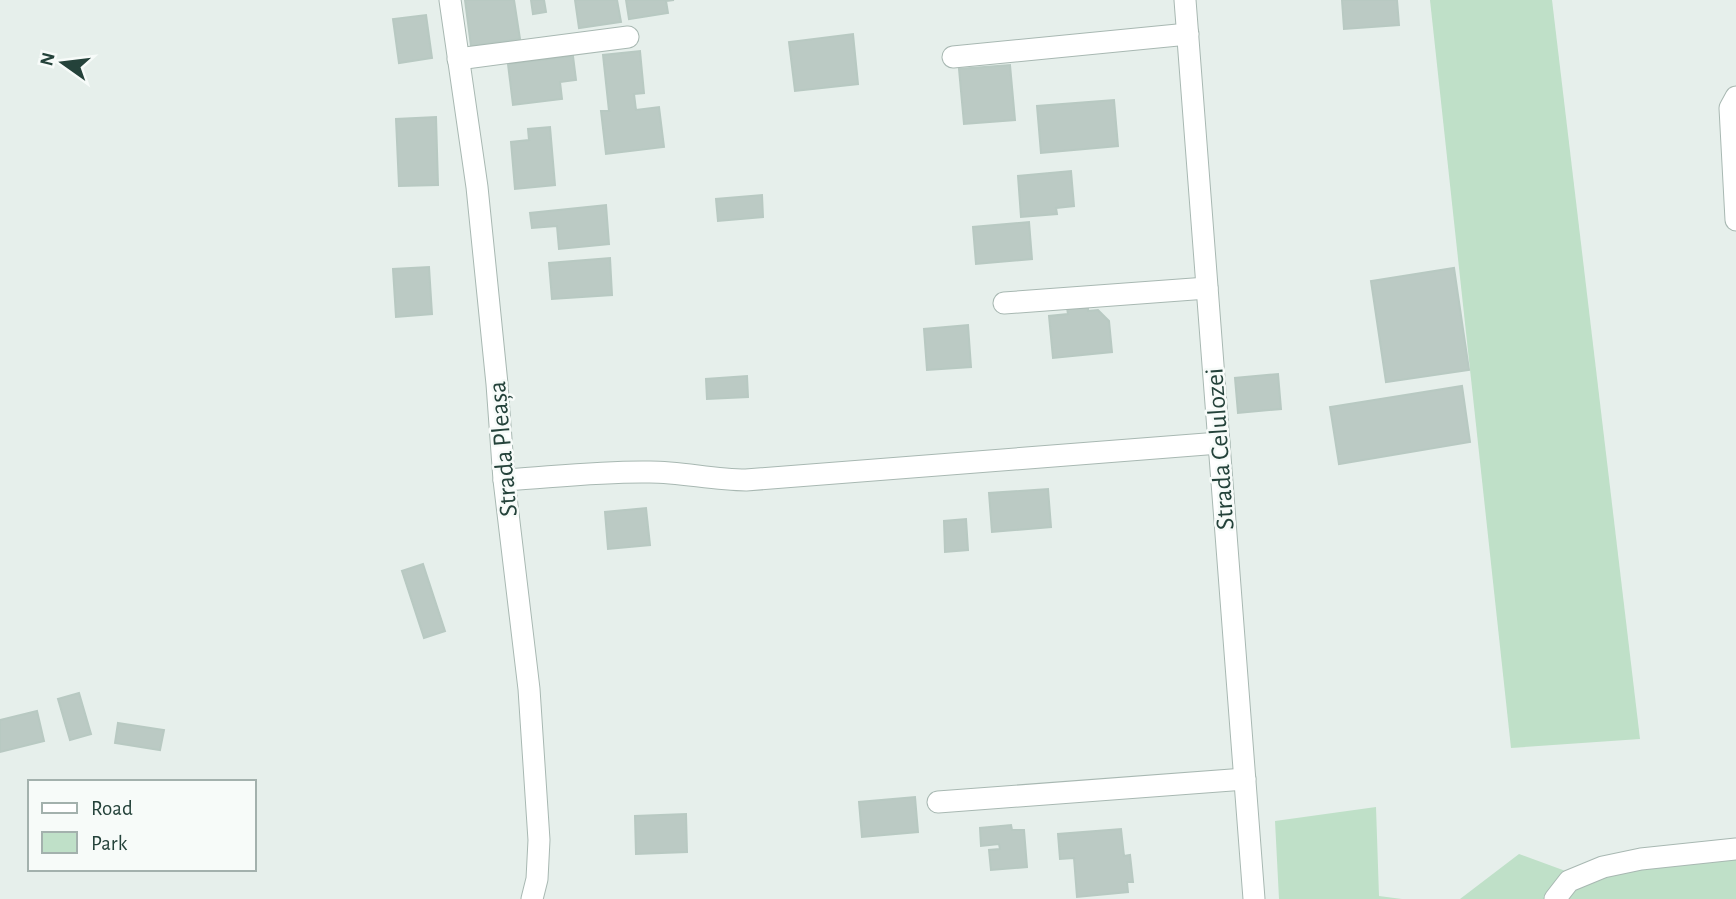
<svg xmlns="http://www.w3.org/2000/svg" width="1736" height="899" viewBox="0 0 1736 899" font-family="'Alegreya Sans',sans-serif">
  <style>
    .green { fill: #bfe0c8 }
    .building { fill: #bbcac4; stroke: #b8c9c2; stroke-width: 2 }
    .lines { fill: none; stroke-linecap: round; stroke-linejoin: round }
    .minor-casing { stroke: #a8b8b2; stroke-width: 23 }
    .minor { stroke: #fff; stroke-width: 21 }
    .labels { text-anchor: middle; dominant-baseline: central; stroke-width: 5; stroke-linejoin: round; paint-order: stroke }
    .street-label { font-size: 26px; fill: #24423a; stroke: #f7fbf9 }
  </style>
  <rect width="100%" height="100%" fill="#e6efeb"/>
  <!-- green -->
  <g class="green">
    <polygon points="1430,0 1552,0 1640,739 1511,748"/>
    <polygon points="1376,807 1379,896 1402,899 1279,899 1275,821"/>
    <polygon points="1519,854 1590,880 1654,867 1736,859 1736,899 1460,899"/>
  </g>
  <!-- building -->
  <g class="building">
    <polygon points="465,0 514,0 520,39 471,46"/>
    <polygon points="531,0 544,0 546,12 533,14"/>
    <polygon points="575,0 617,0 621,22 579,28"/>
    <polygon points="626,0 674,0 666,1 668,13 629,19"/>
    <polygon points="1342,0 1397,0 1399,25 1344,29"/>
    <polygon points="426,15 432,58 399,63 393,19"/>
    <polygon points="853,34 858,84 795,91 789,42"/>
    <polygon points="640,51 644,93 634,94 636,110 659,107 664,147 606,154 601,111 609,111 603,55"/>
    <polygon points="573,56 576,80 560,82 562,99 513,105 508,64"/>
    <polygon points="1010,65 1015,120 964,124 959,69"/>
    <polygon points="1114,100 1118,146 1041,153 1037,106"/>
    <polygon points="436,117 438,185 399,186 396,119"/>
    <polygon points="550,127 555,185 515,189 511,142 529,140 528,129"/>
    <polygon points="1071,171 1074,206 1056,208 1057,214 1021,217 1018,176"/>
    <polygon points="762,195 763,217 718,221 716,199"/>
    <polygon points="606,205 609,244 559,249 557,226 532,228 530,213"/>
    <polygon points="1029,222 1032,259 976,264 973,227"/>
    <polygon points="610,258 612,295 552,299 549,263"/>
    <polygon points="429,267 432,314 396,317 393,269"/>
    <polygon points="1454,268 1469,370 1386,382 1371,281"/>
    <polygon points="1088,306 1088,311 1098,310 1109,321 1112,352 1053,358 1049,316 1068,314 1067,308"/>
    <polygon points="968,325 971,367 927,370 924,329"/>
    <polygon points="1278,374 1281,409 1238,413 1235,378"/>
    <polygon points="747,376 748,397 707,399 706,379"/>
    <polygon points="1462,386 1470,442 1339,464 1330,407"/>
    <polygon points="1048,489 1051,527 992,532 989,493"/>
    <polygon points="646,508 650,545 608,549 605,512"/>
    <polygon points="966,519 968,550 945,552 944,521"/>
    <polygon points="423,564 445,631 424,638 402,571"/>
    <polygon points="79,693 91,734 70,740 58,699"/>
    <polygon points="37,711 44,741 0,752 0,720"/>
    <polygon points="118,723 164,730 160,750 115,743"/>
    <polygon points="915,797 918,832 862,837 859,802"/>
    <polygon points="686,814 687,852 636,854 635,816"/>
    <polygon points="1011,825 1012,830 1024,830 1027,867 991,870 989,850 1000,849 999,844 981,846 980,828"/>
    <polygon points="1121,829 1124,856 1130,855 1133,882 1127,882 1128,892 1077,897 1074,858 1060,859 1058,834"/>
  </g>
  <g class="lines">
    <defs>
      <g id="minor">
        <polyline points="450,0 477,187 497,384 504,480 529,689 539,840 537,879 532,899"/>
        <polyline points="1185,0 1254,899"/>
        <polyline points="953,57 1188,34"/>
        <polyline points="458,59 628,37"/>
        <polyline points="1736,97 1730,108 1736,220"/>
        <polyline points="1004,303 1207,288"/>
        <path d="M504,480C553,477 601,471 650,472C682,472 713,480 746,480L1219,443"/>
        <polyline points="938,802 1245,779"/>
        <polyline points="1555,899 1569,881 1603,867 1641,859 1736,849"/>
      </g>
    </defs>
    <!-- minor casing -->
    <use href="#minor" class="minor-casing"/>
    <!-- minor -->
    <use href="#minor" class="minor"/>
  </g>
  <g class="labels">
    <!-- street labels -->
    <g class="street-label">
      <text transform="translate(503 449) rotate(-95)">Strada Pleașa</text>
      <text transform="translate(1220 449) rotate(-94)">Strada Celulozei</text>
    </g>
  </g>
  <!-- legend -->
  <rect x="28" y="780" width="228" height="91" fill="#f7fbf9" stroke="#a3b1ad" stroke-width="2"/>
  <rect x="42" y="803" width="35" height="10" fill="#ffffff" stroke="#a3b1ad" stroke-width="2"/>
  <text x="91" y="815" font-size="21" fill="#24423a">Road</text>
  <rect x="42" y="832" width="35" height="21" fill="#bfe0c8" stroke="#a3b1ad" stroke-width="2"/>
  <text x="91" y="850" font-size="21" fill="#24423a">Park</text>
  <!-- north arrow -->
  <g transform="translate(63 63) rotate(284)" stroke="#f7fbf9" stroke-width="5" paint-order="stroke">
  <path d="M0-5L12 26L0 18L-12 26Z" fill="#24423a"/>
  <text y="-10" font-size="19" font-weight="bold" text-anchor="middle" fill="#24423a">N</text>
  </g>
</svg>
